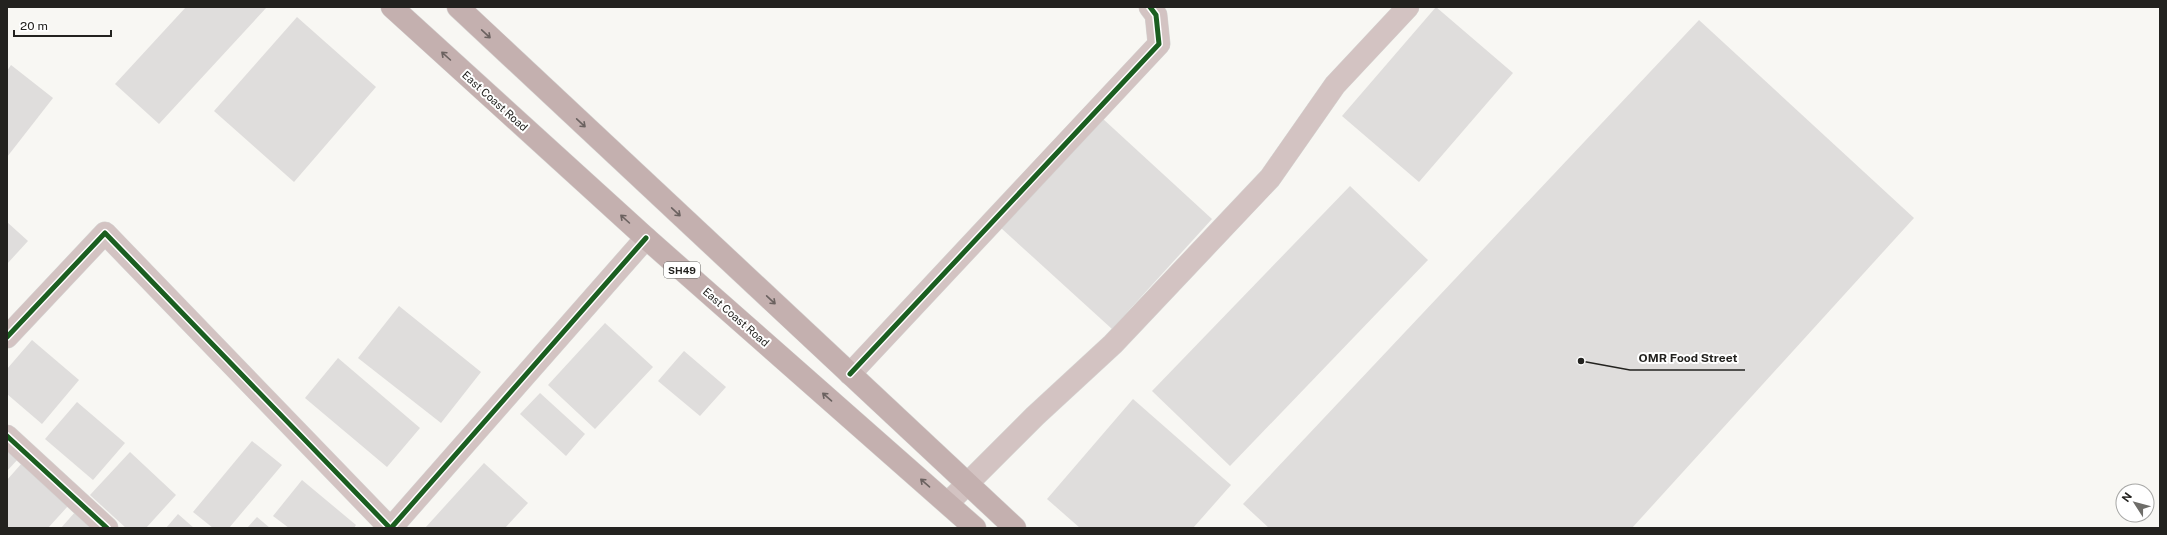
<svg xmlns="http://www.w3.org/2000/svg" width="2167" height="535" viewBox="0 0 2167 535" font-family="'Public Sans',sans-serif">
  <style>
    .building { fill: #dfdddc }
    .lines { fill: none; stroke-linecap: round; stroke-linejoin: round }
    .minor-casing { stroke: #d5d4d2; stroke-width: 23 }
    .major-casing { stroke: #d5d4d2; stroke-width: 23 }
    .minor { stroke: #d3c3c2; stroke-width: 22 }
    .major { stroke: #c4b0af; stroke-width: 22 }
    .cycleway-casing { stroke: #fff; stroke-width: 8 }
    .cycleway { stroke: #1b5e20; stroke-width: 5 }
    .oneway { stroke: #6b6260 }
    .labels { text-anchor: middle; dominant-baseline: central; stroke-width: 4; stroke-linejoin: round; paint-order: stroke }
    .shield { fill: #fff; stroke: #656462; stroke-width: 1 }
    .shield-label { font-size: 10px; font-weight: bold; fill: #23221f }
    .street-label { font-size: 11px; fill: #23221f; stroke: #fff }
    .leader { fill: none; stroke: #23221f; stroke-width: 1.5 }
    .callout-dot { fill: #23221f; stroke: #fff; stroke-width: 1.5 }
    .callout-label { font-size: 12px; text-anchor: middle; font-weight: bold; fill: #23221f; stroke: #fff; stroke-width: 4; stroke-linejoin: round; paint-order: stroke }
  </style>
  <rect width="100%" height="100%" fill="#f8f7f3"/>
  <!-- building -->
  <g class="building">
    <polygon points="186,7 267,7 159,124 115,84"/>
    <polygon points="1436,7 1513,73 1419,182 1342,116"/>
    <polygon points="297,17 376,87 294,182 214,111"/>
    <polygon points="1699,20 1914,218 1632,528 1269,528 1243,504"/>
    <polygon points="11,65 53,98 7,157 7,71"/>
    <polygon points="1102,118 1212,219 1112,329 1001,228"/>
    <polygon points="1350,186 1428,260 1230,466 1152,391"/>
    <polygon points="7,222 28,241 7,264"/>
    <polygon points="399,306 481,372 441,423 358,358"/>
    <polygon points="605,323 653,367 595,429 548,385"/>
    <polygon points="32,340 79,380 42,424 7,394 7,369"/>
    <polygon points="684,351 726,387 700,416 658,381"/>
    <polygon points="338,358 420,428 387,467 305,398"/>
    <polygon points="540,393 585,434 566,456 520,414"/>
    <polygon points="1133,399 1231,485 1193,528 1080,528 1047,499"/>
    <polygon points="77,402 125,443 93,480 45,439"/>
    <polygon points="252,441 282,465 229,528 213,528 193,512"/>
    <polygon points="7,447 19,458 7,471"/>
    <polygon points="130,452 176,495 146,528 126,528 90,495"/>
    <polygon points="22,463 68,506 48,528 7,528 7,480"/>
    <polygon points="484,463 528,503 505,528 425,528"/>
    <polygon points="302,480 356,525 354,528 289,528 273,516"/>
    <polygon points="76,511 94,528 61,528"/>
    <polygon points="178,514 194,528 166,528"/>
    <polygon points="257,517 270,528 247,528"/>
  </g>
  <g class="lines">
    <defs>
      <g id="minor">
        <polyline points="7,337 105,233 390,528"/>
        <polyline points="850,374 1159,44 1156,15 1150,7"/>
        <polyline points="7,436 107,528"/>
        <polyline points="948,503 1035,416 1113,344 1270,178 1335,85 1408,7"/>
        <polyline points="391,528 646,238"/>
      </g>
      <g id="major">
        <polyline points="392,7 646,238 975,528"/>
        <polyline points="458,7 1015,528"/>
      </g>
    </defs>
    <!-- minor casing -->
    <use href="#minor" class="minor-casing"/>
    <!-- major casing -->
    <use href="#major" class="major-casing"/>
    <!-- minor -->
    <use href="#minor" class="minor"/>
    <!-- major -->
    <use href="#major" class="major"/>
    <defs>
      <g id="cycleway">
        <polyline points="7,337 105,233 390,528"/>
        <polyline points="850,374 1159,44 1156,15 1150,7"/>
        <polyline points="7,436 107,528"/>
        <polyline points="391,528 646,238"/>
      </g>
    </defs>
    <!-- cycleway casing -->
    <use href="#cycleway" class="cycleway-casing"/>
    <!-- cycleway -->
    <use href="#cycleway" class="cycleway"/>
  </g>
  <!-- one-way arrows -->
  <defs><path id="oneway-shaft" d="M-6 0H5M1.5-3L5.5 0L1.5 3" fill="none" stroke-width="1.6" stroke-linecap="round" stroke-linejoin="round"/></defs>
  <g class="oneway">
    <use href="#oneway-shaft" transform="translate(486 34) rotate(43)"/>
    <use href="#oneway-shaft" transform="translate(446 56) rotate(-138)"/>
    <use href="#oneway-shaft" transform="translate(581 123) rotate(43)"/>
    <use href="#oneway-shaft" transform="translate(676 212) rotate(43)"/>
    <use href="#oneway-shaft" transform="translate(625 219) rotate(-138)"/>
    <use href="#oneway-shaft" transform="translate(771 300) rotate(43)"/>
    <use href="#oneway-shaft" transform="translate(827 397) rotate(-139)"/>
    <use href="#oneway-shaft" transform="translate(925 483) rotate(-139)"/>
  </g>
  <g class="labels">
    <!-- shield labels -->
    <rect class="shield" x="664" y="262" width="36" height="16" rx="3"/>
    <g class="shield-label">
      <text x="682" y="270">SH49</text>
    </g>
    <!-- street labels -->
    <g class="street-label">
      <text transform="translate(495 101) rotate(42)">East Coast Road</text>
      <text transform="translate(736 317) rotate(41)">East Coast Road</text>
    </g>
  </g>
  <!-- callouts -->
  <path class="leader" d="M1581 361L1630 370H1745"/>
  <circle class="callout-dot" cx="1581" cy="361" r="4"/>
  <g class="callout-label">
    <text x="1688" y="362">OMR Food Street</text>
  </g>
  <!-- border -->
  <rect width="2167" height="535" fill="none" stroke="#23221f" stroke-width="16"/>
  <!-- north arrow -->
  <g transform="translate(2135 503) rotate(306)"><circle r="19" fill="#ffffff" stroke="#a7a7a5"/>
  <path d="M0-3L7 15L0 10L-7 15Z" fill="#6e6d69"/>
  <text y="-6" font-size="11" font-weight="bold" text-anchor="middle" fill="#23221f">N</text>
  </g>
  <!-- scale -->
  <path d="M14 30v6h97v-6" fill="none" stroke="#23221f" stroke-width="2"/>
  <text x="20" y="30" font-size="12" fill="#23221f" stroke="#ffffff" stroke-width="3" paint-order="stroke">20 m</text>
</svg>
